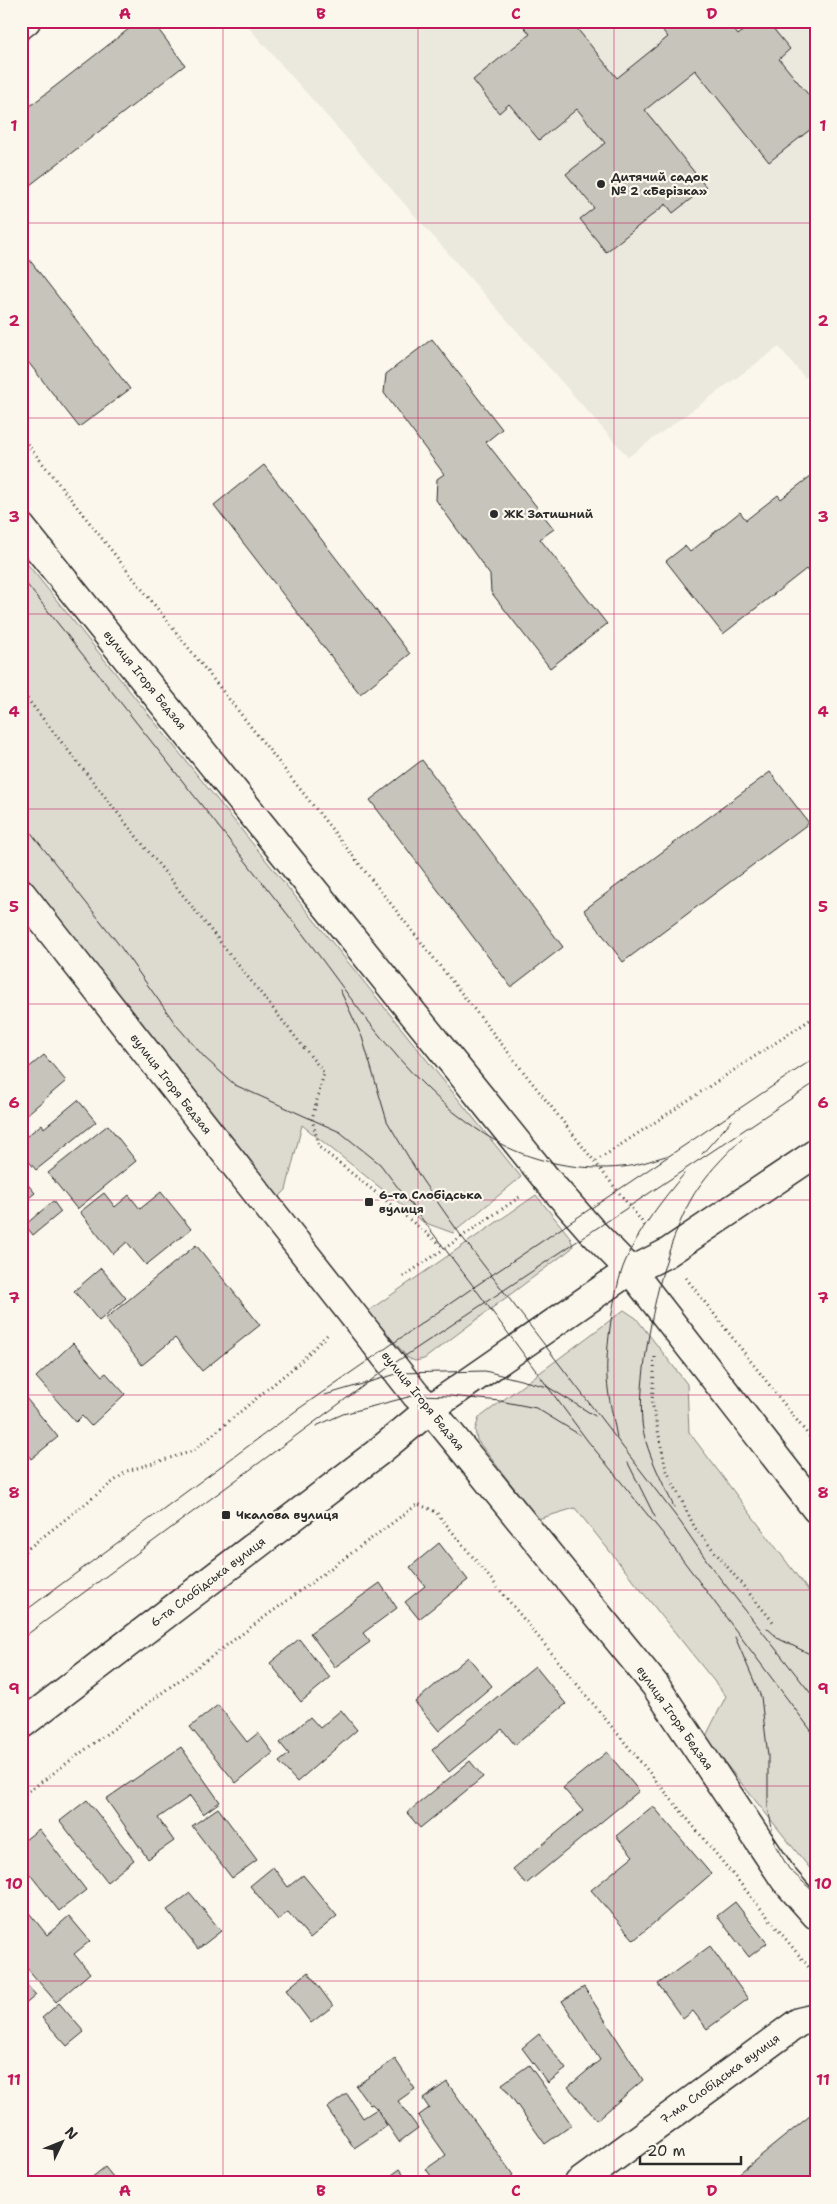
<svg xmlns="http://www.w3.org/2000/svg" width="837" height="2204" viewBox="0 0 837 2204" font-family="'Shantell Sans',sans-serif">
  <style>
    .built { fill: #ebe8de }
    .green { fill: #dddad0; stroke: #84827e }
    .building { fill: #c7c4bc; stroke: #2b2b2b }
    .lines { fill: none; stroke-linecap: round; stroke-linejoin: round }
    .minor-casing { stroke: #2b2b2b; stroke-width: 31 }
    .path { stroke: #2b2b2b; stroke-width: 3; stroke-dasharray: 1 4; stroke-linecap: butt }
    .minor { stroke: #fbf7ec; stroke-width: 28 }
    .tram { stroke: #2b2b2b; stroke-width: 1 }
    .grid { fill: none; stroke: #c2185b; stroke-width: 1; stroke-opacity: 0.55 }
    .poi-dot { fill: #2b2b2b; stroke: #fbf7ec; stroke-width: 2 }
    .labels { text-anchor: middle; dominant-baseline: central; stroke-width: 4.5; stroke-linejoin: round; paint-order: stroke }
    .poi-label { font-size: 12px; font-weight: bold; fill: #2b2b2b; stroke: #fbf7ec; text-anchor: start }
    .street-label { font-size: 12px; fill: #2b2b2b; stroke: #fbf7ec }
    .neatline { fill: none; stroke: #c2185b; stroke-width: 2 }
    .grid-label { font-size: 16px; text-anchor: middle; font-weight: bold; fill: #c2185b }
  </style>
  <rect width="100%" height="100%" fill="#fbf7ec"/>
  <filter id="ink" filterUnits="userSpaceOnUse"><feTurbulence type="fractalNoise" baseFrequency=".02" numOctaves="2"/><feDisplacementMap in="SourceGraphic" scale="10" xChannelSelector="R" yChannelSelector="G"/><feConvolveMatrix kernelMatrix="1 2 1 2 8 2 1 2 1" color-interpolation-filters="sRGB"/></filter>
  <g filter="url(#ink)">
    <!-- built -->
    <polygon class="built" points="243,21 816,21 816,370 805,378 779,347 628,457"/>
    <!-- green -->
    <g class="green">
      <polygon points="21,556 521,1177 453,1233 423,1222 302,1125 286,1190 278,1198 21,869"/>
      <polygon points="536,1195 570,1237 573,1246 571,1249 424,1359 415,1361 408,1358 368,1311"/>
      <polygon points="624,1310 636,1318 687,1384 689,1432 816,1601 816,1876 705,1738 726,1696 575,1508 538,1519 477,1440 475,1430 479,1418"/>
    </g>
    <!-- building -->
    <g class="building">
      <polygon points="139,21 152,21 185,65 21,192 21,113"/>
      <polygon points="523,21 571,21 617,78 668,37 655,21 727,21 738,35 755,21 767,21 790,49 779,59 816,104 816,125 769,162 695,70 645,110 706,187 673,213 666,204 606,252 580,219 594,208 566,174 605,143 577,109 539,140 509,104 499,113 473,80 530,34 521,23"/>
      <polygon points="21,249 130,389 79,427 21,353"/>
      <polygon points="432,339 502,429 486,442 554,529 540,539 607,624 550,668 491,592 490,575 436,500 437,479 444,474 384,393 386,374"/>
      <polygon points="264,465 410,654 360,694 214,505"/>
      <polygon points="816,472 816,577 814,579 806,569 723,634 666,561 685,546 690,552 740,512 746,520 778,495 781,499"/>
      <polygon points="422,760 563,947 511,987 370,800"/>
      <polygon points="770,772 809,823 623,962 584,910"/>
      <polygon points="44,1055 66,1081 25,1116 21,1112 21,1074"/>
      <polygon points="78,1100 96,1122 36,1170 21,1152 21,1141 42,1124 44,1128"/>
      <polygon points="108,1125 136,1161 77,1209 48,1173"/>
      <polygon points="23,1179 35,1193 21,1204 21,1181"/>
      <polygon points="161,1192 191,1229 146,1265 127,1242 113,1254 80,1212 104,1193 115,1207 129,1195 140,1209"/>
      <polygon points="53,1201 61,1212 33,1235 25,1225"/>
      <polygon points="196,1245 260,1325 202,1371 175,1338 142,1365 105,1319"/>
      <polygon points="101,1268 126,1298 99,1321 74,1291"/>
      <polygon points="73,1343 102,1376 106,1373 125,1394 91,1426 82,1416 76,1422 36,1377"/>
      <polygon points="21,1392 58,1437 31,1459 21,1447"/>
      <polygon points="439,1543 468,1580 419,1619 405,1602 425,1586 410,1567"/>
      <polygon points="380,1583 397,1608 363,1633 370,1642 335,1667 310,1633"/>
      <polygon points="299,1639 330,1678 301,1702 270,1663"/>
      <polygon points="468,1657 492,1686 439,1731 415,1702"/>
      <polygon points="535,1666 566,1704 515,1745 502,1729 449,1772 432,1750"/>
      <polygon points="218,1705 247,1742 258,1733 273,1753 236,1783 190,1727"/>
      <polygon points="341,1710 357,1730 297,1782 279,1762 289,1754 280,1743 310,1717 320,1728"/>
      <polygon points="181,1747 220,1802 203,1814 190,1796 158,1818 174,1841 148,1859 106,1799"/>
      <polygon points="607,1752 639,1791 526,1884 513,1869 583,1811 563,1788"/>
      <polygon points="470,1761 483,1777 420,1828 407,1813"/>
      <polygon points="87,1800 134,1860 107,1882 60,1821"/>
      <polygon points="653,1806 711,1874 634,1940 591,1890 633,1856 616,1836"/>
      <polygon points="218,1808 257,1860 232,1878 192,1826"/>
      <polygon points="39,1829 86,1890 59,1911 21,1863 21,1843"/>
      <polygon points="273,1867 288,1887 303,1875 337,1916 310,1938 288,1912 278,1920 250,1886"/>
      <polygon points="190,1893 221,1931 198,1949 167,1910"/>
      <polygon points="735,1902 767,1943 749,1957 717,1916"/>
      <polygon points="26,1909 47,1935 69,1916 90,1941 74,1954 90,1973 56,2002 21,1961 21,1913"/>
      <polygon points="710,1946 748,1999 707,2029 693,2011 683,2019 658,1984"/>
      <polygon points="308,1972 333,2006 311,2023 286,1990"/>
      <polygon points="21,1979 36,1995 21,2008"/>
      <polygon points="584,1987 643,2080 597,2120 568,2087 600,2060 562,2001"/>
      <polygon points="59,2003 84,2032 67,2046 42,2018"/>
      <polygon points="539,2034 566,2069 548,2083 522,2048"/>
      <polygon points="395,2059 415,2089 398,2101 418,2128 399,2142 377,2109 372,2104 370,2105 356,2086"/>
      <polygon points="529,2065 572,2125 545,2144 502,2084"/>
      <polygon points="447,2082 513,2175 502,2183 436,2183 426,2169 446,2155 418,2116 429,2108 423,2099"/>
      <polygon points="347,2094 363,2118 377,2109 387,2126 354,2148 327,2108"/>
      <polygon points="816,2111 816,2176 807,2183 727,2183"/>
      <polygon points="21,2162 28,2169 21,2175"/>
      <polygon points="105,2167 118,2183 85,2183"/>
      <polygon points="400,2169 410,2183 381,2183"/>
    </g>
    <g class="lines">
      <defs>
        <g id="minor">
          <polyline points="21,25 26,21"/>
          <polyline points="21,527 548,1181 591,1230 631,1271 816,1509"/>
          <polyline points="21,893 416,1395 430,1409 655,1685 785,1880 816,1915"/>
          <polyline points="21,1725 377,1453 430,1409 620,1277 667,1253 816,1153"/>
          <polyline points="579,2183 799,2022 816,2018"/>
        </g>
      </defs>
      <!-- minor casing -->
      <use href="#minor" class="minor-casing"/>
      <!-- path -->
      <g class="path">
        <polyline points="21,436 647,1228"/>
        <polyline points="21,691 324,1073 312,1119 319,1147 445,1248"/>
        <polyline points="596,1161 816,1016"/>
        <polyline points="403,1277 521,1196"/>
        <polyline points="686,1278 816,1445"/>
        <polyline points="655,1357 652,1402 666,1469 695,1528 774,1623"/>
        <polyline points="21,1554 127,1471 193,1451 299,1363 328,1334"/>
        <polyline points="21,1797 418,1504 436,1512 816,1976"/>
      </g>
      <!-- minor -->
      <use href="#minor" class="minor"/>
      <!-- tram -->
      <g class="tram">
        <path d="M21,577C112,691 202,806 292,920C354,999 411,1095 501,1144C537,1163 582,1171 622,1167C636,1166 652,1160 666,1156"/>
        <polyline points="21,820 117,942 177,1026 205,1058 235,1085 340,1132 380,1164 474,1287 587,1440 664,1535 816,1737"/>
        <polyline points="340,990 362,1037 387,1121 422,1180 462,1237 681,1523 712,1568 816,1700"/>
        <polyline points="702,1154 732,1120"/>
        <polyline points="325,1395 400,1373 485,1371 548,1387 595,1416"/>
        <polyline points="316,1426 343,1414 416,1395 450,1396 500,1401 536,1408 580,1435"/>
        <path d="M617,1438C614,1419 608,1398 607,1378C605,1352 614,1287 625,1262C638,1231 662,1200 684,1174"/>
        <polyline points="628,1463 655,1517"/>
        <path d="M674,1507C663,1483 644,1448 642,1422C640,1399 643,1376 646,1353C654,1301 665,1251 689,1203C702,1178 724,1156 745,1136"/>
        <polyline points="21,1614 297,1410 474,1287 816,1057"/>
        <polyline points="767,1628 779,1639 816,1657"/>
        <polyline points="735,1637 761,1697 768,1756 768,1807 775,1845 789,1869 816,1894"/>
        <polyline points="21,1639 393,1364 816,1082"/>
      </g>
    </g>
  </g>
  <!-- grid -->
  <path class="grid" d="M223,21V2183M418,21V2183M614,21V2183M21,223H816M21,418H816M21,614H816M21,809H816M21,1004H816M21,1200H816M21,1395H816M21,1590H816M21,1786H816M21,1981H816"/>
  <!-- markers -->
  <g class="poi-dot">
    <circle cx="601" cy="184" r="5"/>
    <circle cx="494" cy="514" r="5"/>
    <rect x="364" y="1197" width="10" height="10" rx="2.5"/>
    <rect x="221" y="1510" width="10" height="10" rx="2.5"/>
  </g>
  <g class="labels">
    <!-- poi labels -->
    <g class="poi-label">
      <text x="611" y="177">Дитячий садок<tspan x="611" dy="14">№ 2 «Берізка»</tspan></text>
      <text x="504" y="514">ЖК Затишний</text>
      <text x="379" y="1195">6-та Слобідська<tspan x="379" dy="14">вулиця</tspan></text>
      <text x="236" y="1515">Чкалова вулиця</text>
    </g>
    <!-- street labels -->
    <g class="street-label">
      <text transform="translate(145 680) rotate(51)">вулиця Ігоря Бедзая</text>
      <text transform="translate(171 1084) rotate(52)">вулиця Ігоря Бедзая</text>
      <text transform="translate(423 1401) rotate(51)">вулиця Ігоря Бедзая</text>
      <text transform="translate(208 1582) rotate(-37)">6-та Слобідська вулиця</text>
      <text transform="translate(675 1718) rotate(55)">вулиця Ігоря Бедзая</text>
      <text transform="translate(720 2079) rotate(-36)">7-ма Слобідська вулиця</text>
    </g>
  </g>
  <!-- margin -->
  <rect width="837" height="2204" fill="none" stroke="#fbf7ec" stroke-width="55"/>
  <!-- north arrow -->
  <g transform="translate(62 2142) rotate(47)" stroke="#fbf7ec" stroke-width="4" paint-order="stroke">
  <path d="M0-4L9 19L0 12L-9 19Z" fill="#2b2b2b"/>
  <text y="-8" font-size="14" font-weight="bold" text-anchor="middle" fill="#2b2b2b">N</text>
  </g>
  <!-- scale -->
  <path d="M640 2156v8h101v-8" fill="none" stroke="#2b2b2b" stroke-width="2.5"/>
  <text x="647" y="2156" font-size="15" fill="#2b2b2b" stroke="#fbf7ec" stroke-width="4" paint-order="stroke">20 m</text>
  <rect x="28" y="28" width="782" height="2148" class="neatline"/>
  <g class="grid-label">
    <text x="125" y="19">A</text>
    <text x="321" y="19">B</text>
    <text x="516" y="19">C</text>
    <text x="712" y="19">D</text>
    <text x="14" y="131">1</text>
    <text x="823" y="131">1</text>
    <text x="14" y="326">2</text>
    <text x="823" y="326">2</text>
    <text x="14" y="522">3</text>
    <text x="823" y="522">3</text>
    <text x="14" y="717">4</text>
    <text x="823" y="717">4</text>
    <text x="14" y="912">5</text>
    <text x="823" y="912">5</text>
    <text x="14" y="1108">6</text>
    <text x="823" y="1108">6</text>
    <text x="14" y="1303">7</text>
    <text x="823" y="1303">7</text>
    <text x="14" y="1498">8</text>
    <text x="823" y="1498">8</text>
    <text x="14" y="1694">9</text>
    <text x="823" y="1694">9</text>
    <text x="14" y="1889">10</text>
    <text x="823" y="1889">10</text>
    <text x="14" y="2085">11</text>
    <text x="823" y="2085">11</text>
    <text x="125" y="2196">A</text>
    <text x="321" y="2196">B</text>
    <text x="516" y="2196">C</text>
    <text x="712" y="2196">D</text>
  </g>
</svg>
